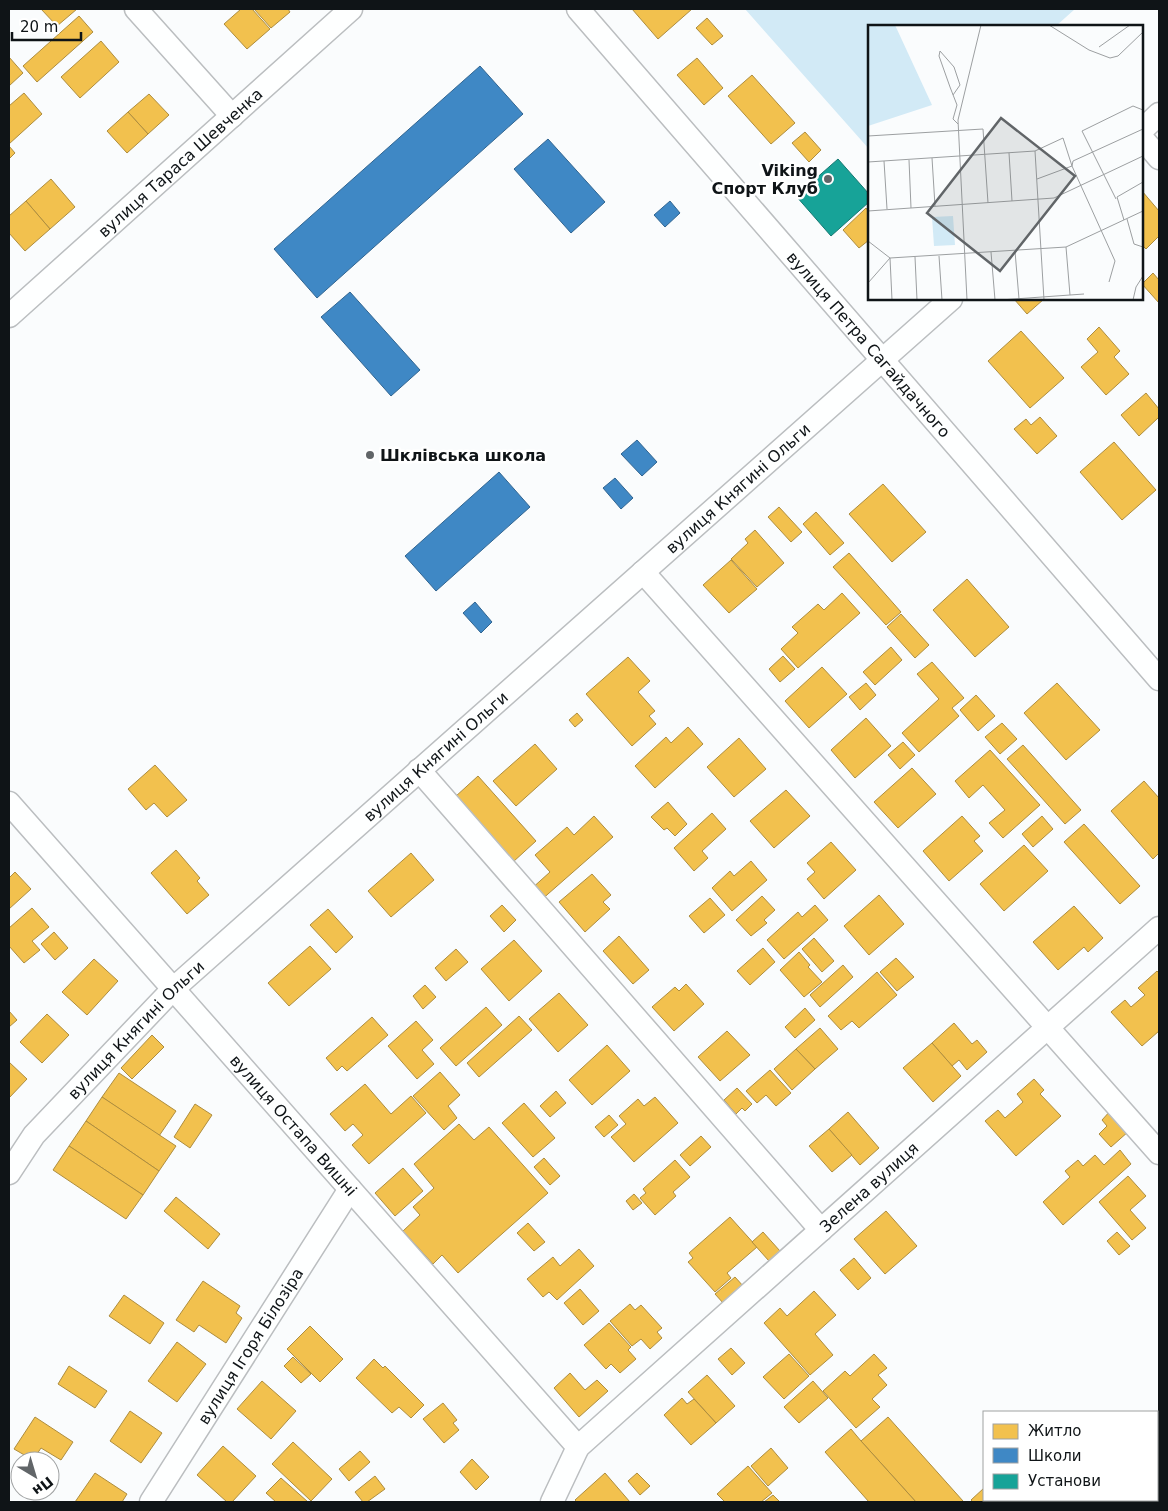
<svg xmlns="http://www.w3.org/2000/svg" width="1168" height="1511" viewBox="0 0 1168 1511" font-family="'DejaVu Sans',sans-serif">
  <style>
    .green { fill: #d2eaf6 }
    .homes { fill: #f2c14e; stroke: #ae8d3e }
    .schools { fill: #3f88c5; stroke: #316591 }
    .public { fill: #17a398; stroke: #157871 }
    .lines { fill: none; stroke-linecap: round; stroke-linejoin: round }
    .minor-casing { stroke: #bbbec0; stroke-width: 25 }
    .minor { stroke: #feffff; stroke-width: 22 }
    .poi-dot { fill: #616568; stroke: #fff; stroke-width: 2 }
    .labels { text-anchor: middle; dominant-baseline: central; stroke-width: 5; stroke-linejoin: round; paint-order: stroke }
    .street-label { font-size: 16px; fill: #0f1417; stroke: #fff }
    .poi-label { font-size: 16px; font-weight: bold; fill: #0f1417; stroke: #fff; text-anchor: end }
    .inset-road { fill: none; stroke: #9c9fa1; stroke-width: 1 }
    .view { fill: #616568; fill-opacity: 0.15; stroke: #616568; stroke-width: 2.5 }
    .inset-edge { fill: none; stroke: #0f1417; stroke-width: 2.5 }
  </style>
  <rect width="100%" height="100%" fill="#fafcfd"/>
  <!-- green -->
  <polygon class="green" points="745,9 1075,9 1056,26 869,26 869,149"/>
  <!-- homes -->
  <g class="homes">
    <polygon points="41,9 77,9 57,26"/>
    <polygon points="241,9 252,9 270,29 247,49 224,24"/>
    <polygon points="254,9 288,9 290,12 271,28"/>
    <polygon points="632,9 692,9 658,39"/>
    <polygon points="79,16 93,32 37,82 23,66"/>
    <polygon points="707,18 723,36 712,45 696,28"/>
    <polygon points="101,41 119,62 80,98 61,77"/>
    <polygon points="9,57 23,73 9,86"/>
    <polygon points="697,58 723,88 704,105 677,75"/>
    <polygon points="752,75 795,123 771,144 728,96"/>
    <polygon points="24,93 42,114 9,144 9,106"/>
    <polygon points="149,94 169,115 148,134 128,112"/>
    <polygon points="128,112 148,134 127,153 107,131"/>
    <polygon points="805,132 821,150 809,162 792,143"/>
    <polygon points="9,146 15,153 9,159"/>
    <polygon points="51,179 75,207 50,229 26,201"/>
    <polygon points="1142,191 1159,211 1159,236 1146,249 1142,245"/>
    <polygon points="26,201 50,229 25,251 9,233 9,216"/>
    <polygon points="866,208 869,212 869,240 859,248 843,230"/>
    <polygon points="1153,273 1159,280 1159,303 1142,284"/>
    <polygon points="1014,299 1044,299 1027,314"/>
    <polygon points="1099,327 1120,351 1114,357 1129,374 1106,395 1081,367 1098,352 1087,339"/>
    <polygon points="1021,331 1064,378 1030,408 988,361"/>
    <polygon points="1146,393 1159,409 1159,417 1139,436 1121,415"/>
    <polygon points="1040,417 1057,436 1037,454 1014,429 1026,419 1031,425"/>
    <polygon points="1114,442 1156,490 1122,520 1080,472"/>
    <polygon points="883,484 926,532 892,562 849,514"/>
    <polygon points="779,507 802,532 791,542 768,517"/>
    <polygon points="816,512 844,543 830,555 803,524"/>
    <polygon points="755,530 784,563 757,587 731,559 748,543 745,539"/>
    <polygon points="849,553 901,612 886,625 833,567"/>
    <polygon points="731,560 757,589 729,613 703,585"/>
    <polygon points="967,579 1009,627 975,657 933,610"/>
    <polygon points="842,593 860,613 798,668 781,649 798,633 792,627 818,604 824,610"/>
    <polygon points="901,614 929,645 915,658 887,627"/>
    <polygon points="891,647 902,660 875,685 863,672"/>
    <polygon points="783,656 795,669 780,682 769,669"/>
    <polygon points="628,657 650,681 638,692 655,711 649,716 656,724 632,746 586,694"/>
    <polygon points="932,662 964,698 952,708 959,716 919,752 902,733 939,699 917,674"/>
    <polygon points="822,667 847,694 809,728 785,701"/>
    <polygon points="866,683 876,695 860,710 849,697"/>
    <polygon points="1057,683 1100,730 1066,760 1024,713"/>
    <polygon points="976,695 995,716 978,731 960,710"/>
    <polygon points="577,713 583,720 575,727 569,720"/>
    <polygon points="866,718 891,746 855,778 831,750"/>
    <polygon points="1002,723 1017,739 1000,754 985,737"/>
    <polygon points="688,727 703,744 655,788 635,766 666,737 671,743"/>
    <polygon points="739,738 766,769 734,797 707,767"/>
    <polygon points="903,742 915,755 900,769 888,755"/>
    <polygon points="535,744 557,769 516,806 493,781"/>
    <polygon points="1023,745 1081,810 1065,824 1007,759"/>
    <polygon points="990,750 1040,805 1003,838 989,823 1005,810 983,785 969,798 955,781"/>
    <polygon points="155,765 187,800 167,817 154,803 146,810 128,789"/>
    <polygon points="912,768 936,794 898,828 874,802"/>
    <polygon points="478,776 536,841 513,862 455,797"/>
    <polygon points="1144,781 1159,798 1159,853 1153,859 1111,811"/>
    <polygon points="786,790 810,816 774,848 750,821"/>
    <polygon points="668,802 687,824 675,836 667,828 664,830 651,817"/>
    <polygon points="712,813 726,829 702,851 708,858 694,871 674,848"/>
    <polygon points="594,816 613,837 540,901 530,890 550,872 535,855 567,827 574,835"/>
    <polygon points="962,816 980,836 974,841 983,851 949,881 923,851"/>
    <polygon points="1042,816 1053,829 1033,847 1022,834"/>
    <polygon points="1084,824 1140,886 1120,904 1064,842"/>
    <polygon points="831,842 856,870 824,899 807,879 815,872 807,863"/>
    <polygon points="1024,845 1048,871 1004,911 980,884"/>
    <polygon points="176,850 200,878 197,881 209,895 187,914 151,873"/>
    <polygon points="411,853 434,880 391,917 368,891"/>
    <polygon points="751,861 767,880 732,911 712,888 730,871 734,876"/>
    <polygon points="15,872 31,889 9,909 9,878"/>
    <polygon points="592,874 611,895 603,902 610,909 585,932 559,902"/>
    <polygon points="879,895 904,924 869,955 844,926"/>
    <polygon points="762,896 775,910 764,920 767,923 751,936 736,920"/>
    <polygon points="710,898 725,915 704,933 689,916"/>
    <polygon points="502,905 516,920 504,932 490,916"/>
    <polygon points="815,905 828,920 784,959 767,940 798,912 802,917"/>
    <polygon points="1074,906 1103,938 1088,952 1084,947 1058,970 1033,942"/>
    <polygon points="32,908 49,927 32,941 40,950 24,963 9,946 9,928"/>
    <polygon points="328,909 353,937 336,953 310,925"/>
    <polygon points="54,932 68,948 55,960 41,944"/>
    <polygon points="619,936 649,970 633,984 603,951"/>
    <polygon points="814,938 834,961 822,972 802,949"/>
    <polygon points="514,940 542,971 509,1001 481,969"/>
    <polygon points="310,946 331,969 289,1006 268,983"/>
    <polygon points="763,948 775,962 750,985 737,971"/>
    <polygon points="456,949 468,962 446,981 435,968"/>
    <polygon points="799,952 810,965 808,967 822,982 804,997 780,970"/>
    <polygon points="896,958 914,977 897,991 880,972"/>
    <polygon points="94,959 118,981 87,1015 62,992"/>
    <polygon points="843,965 853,977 820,1007 810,995"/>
    <polygon points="1157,971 1159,973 1159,1031 1142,1046 1111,1012 1125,1000 1131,1007 1145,995 1138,988"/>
    <polygon points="877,972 897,995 859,1028 852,1021 841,1030 828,1016"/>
    <polygon points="686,984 704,1004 674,1031 652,1007 675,987 679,991"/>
    <polygon points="425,985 436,997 423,1009 413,996"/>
    <polygon points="559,993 588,1025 558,1052 529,1019"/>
    <polygon points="486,1007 502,1025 456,1066 440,1048"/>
    <polygon points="805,1008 815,1020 795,1038 785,1027"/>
    <polygon points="9,1011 17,1020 9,1027"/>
    <polygon points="47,1014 69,1035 42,1063 20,1042"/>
    <polygon points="519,1016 532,1030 479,1077 467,1063"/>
    <polygon points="372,1017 388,1035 347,1071 342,1066 337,1071 326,1058"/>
    <polygon points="416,1021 433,1040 422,1050 434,1064 417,1079 388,1046"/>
    <polygon points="954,1023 972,1044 977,1040 987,1052 967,1070 959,1060 952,1066 932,1043"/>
    <polygon points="820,1028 838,1049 815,1069 796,1049"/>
    <polygon points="727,1031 750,1055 720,1081 698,1057"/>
    <polygon points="152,1035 164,1047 132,1079 121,1068"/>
    <polygon points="932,1043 961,1076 933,1102 903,1068"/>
    <polygon points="607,1045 630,1071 592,1105 569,1080"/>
    <polygon points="796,1049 815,1069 792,1090 774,1069"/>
    <polygon points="9,1062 27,1079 9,1098"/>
    <polygon points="770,1070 791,1093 776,1106 766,1095 757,1103 746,1091"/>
    <polygon points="440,1072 460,1095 448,1106 457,1118 444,1130 413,1096"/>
    <polygon points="119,1073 176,1111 159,1136 102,1097"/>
    <polygon points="1034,1079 1044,1090 1040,1094 1061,1116 1016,1156 985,1121 998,1110 1005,1118 1023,1102 1017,1094"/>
    <polygon points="365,1084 391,1114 411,1096 426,1113 369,1164 352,1145 363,1135 353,1124 345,1131 330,1114"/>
    <polygon points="737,1088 752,1104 745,1111 742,1108 736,1114 724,1100"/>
    <polygon points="556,1091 566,1103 550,1117 540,1106"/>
    <polygon points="102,1097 176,1146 159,1171 86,1121"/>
    <polygon points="655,1097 678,1123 634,1162 611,1137 626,1124 619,1116 638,1099 644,1106"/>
    <polygon points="524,1103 555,1138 533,1157 502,1123"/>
    <polygon points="195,1104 212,1115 190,1148 174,1137"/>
    <polygon points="1111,1110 1129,1131 1111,1147 1099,1134 1107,1126 1102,1120"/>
    <polygon points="848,1112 879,1148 860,1165 829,1129"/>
    <polygon points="609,1115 618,1125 604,1137 595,1127"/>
    <polygon points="86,1121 159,1171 143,1195 69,1146"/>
    <polygon points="459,1124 474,1140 489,1127 548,1193 458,1273 442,1255 433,1264 403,1231 420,1215 413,1207 434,1188 414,1164"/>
    <polygon points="829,1129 852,1155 832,1172 809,1146"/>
    <polygon points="701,1136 711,1147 690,1166 680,1155"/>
    <polygon points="69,1146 143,1195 126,1219 53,1170"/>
    <polygon points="1120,1150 1131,1164 1063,1225 1043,1202 1070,1177 1065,1171 1078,1160 1083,1166 1095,1155 1104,1165"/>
    <polygon points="544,1158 560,1176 550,1185 534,1167"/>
    <polygon points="675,1160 690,1177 673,1192 676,1196 655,1215 640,1198 646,1193 643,1189"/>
    <polygon points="403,1168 423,1191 395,1216 375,1193"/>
    <polygon points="1128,1176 1146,1196 1130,1210 1146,1228 1132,1240 1099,1202"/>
    <polygon points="634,1194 642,1203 633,1210 626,1201"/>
    <polygon points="176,1197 220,1234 208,1249 164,1211"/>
    <polygon points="886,1211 917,1246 885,1274 854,1239"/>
    <polygon points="730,1217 757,1247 727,1273 731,1278 715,1292 688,1262 693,1258 689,1253"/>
    <polygon points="528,1223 545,1242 534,1251 517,1233"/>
    <polygon points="763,1232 780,1251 769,1261 752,1242"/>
    <polygon points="1117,1232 1130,1246 1119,1255 1107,1241"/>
    <polygon points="579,1249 594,1266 557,1300 549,1292 543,1297 527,1279 553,1257 560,1266"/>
    <polygon points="854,1258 871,1278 858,1290 840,1270"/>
    <polygon points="735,1277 744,1287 724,1304 715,1294"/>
    <polygon points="203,1281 240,1306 236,1313 242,1318 226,1343 199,1325 194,1332 176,1320"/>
    <polygon points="580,1289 599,1311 583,1325 564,1303"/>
    <polygon points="814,1291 836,1315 815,1334 833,1355 810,1375 764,1323 780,1308 787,1316"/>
    <polygon points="124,1295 164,1323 150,1344 109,1316"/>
    <polygon points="630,1304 635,1310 641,1305 662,1328 657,1332 662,1338 650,1349 641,1339 632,1346 610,1321"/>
    <polygon points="609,1323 631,1347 628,1350 636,1359 620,1373 611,1364 606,1369 584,1345"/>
    <polygon points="310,1326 343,1359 320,1382 287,1349"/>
    <polygon points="177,1342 206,1364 177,1402 148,1381"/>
    <polygon points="731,1348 745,1363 732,1375 718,1359"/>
    <polygon points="789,1354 809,1376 784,1399 763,1377"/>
    <polygon points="874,1354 887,1368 878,1375 887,1385 872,1399 880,1407 856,1428 823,1391 845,1371 850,1376"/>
    <polygon points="293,1357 311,1374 301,1383 284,1366"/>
    <polygon points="374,1359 383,1368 385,1366 424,1405 411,1418 399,1407 392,1413 356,1378"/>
    <polygon points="69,1366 107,1391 95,1408 58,1384"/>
    <polygon points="570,1373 585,1390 597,1380 608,1391 579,1417 554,1388"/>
    <polygon points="707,1375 735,1406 716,1423 688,1392"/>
    <polygon points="262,1381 296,1411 271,1439 237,1409"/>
    <polygon points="813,1381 828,1398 799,1423 784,1407"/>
    <polygon points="682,1398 687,1404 694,1399 716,1423 691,1445 664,1415"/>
    <polygon points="443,1403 457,1420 453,1423 459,1430 444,1443 423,1419"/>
    <polygon points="130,1411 162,1433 141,1463 110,1441"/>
    <polygon points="35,1417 73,1442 61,1460 41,1448 33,1460 14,1449"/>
    <polygon points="888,1417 963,1501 962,1502 916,1502 861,1441"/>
    <polygon points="851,1429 861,1441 916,1502 869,1502 825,1452"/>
    <polygon points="293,1442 332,1479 311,1501 272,1464"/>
    <polygon points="223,1446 256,1476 232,1502 227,1502 197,1475"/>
    <polygon points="771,1448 788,1468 768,1486 751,1466"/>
    <polygon points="360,1451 370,1462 349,1481 339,1469"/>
    <polygon points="472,1459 489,1477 476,1490 460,1472"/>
    <polygon points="748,1466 772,1493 761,1502 725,1502 717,1494"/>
    <polygon points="95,1473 127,1494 122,1502 75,1502"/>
    <polygon points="605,1473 630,1502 577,1502 575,1500"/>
    <polygon points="637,1473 650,1486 640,1495 628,1481"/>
    <polygon points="375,1476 385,1489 367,1502 363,1502 355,1492"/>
    <polygon points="281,1478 308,1502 276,1502 266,1493"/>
    <polygon points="984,1488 984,1500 1016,1500 1013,1502 973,1502 971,1500"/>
    <polygon points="773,1495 780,1502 764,1502"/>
  </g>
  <!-- schools -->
  <g class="schools">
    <polygon points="480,66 523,114 317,298 274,249"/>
    <polygon points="548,139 605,202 571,233 514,169"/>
    <polygon points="670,201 680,213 665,227 654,215"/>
    <polygon points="350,292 420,370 391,396 321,317"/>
    <polygon points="637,440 657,462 642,476 621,454"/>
    <polygon points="499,472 530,507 436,591 405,556"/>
    <polygon points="615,478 633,498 621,509 603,488"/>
    <polygon points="475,602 492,622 481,633 463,613"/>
  </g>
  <!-- public -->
  <polygon class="public" points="838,159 869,194 869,202 831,236 796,196"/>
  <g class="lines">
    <defs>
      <g id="minor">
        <polyline points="136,9 232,116"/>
        <path id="s1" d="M578,9L1159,679"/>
        <polyline points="1142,130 1159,114"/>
        <polyline points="1142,138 1159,158"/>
        <path id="s2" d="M9,316L351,9"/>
        <polyline points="643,572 1159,1153"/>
        <polyline points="419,770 821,1230"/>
        <path id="s3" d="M9,803L578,1447"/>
        <path id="s4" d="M9,1173L34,1135L173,989L951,299"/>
        <path id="s5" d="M151,1502L350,1189"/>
        <path id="s6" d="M552,1502L578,1447L1159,928"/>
      </g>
    </defs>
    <!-- minor casing -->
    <use href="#minor" class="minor-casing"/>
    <!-- minor -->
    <use href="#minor" class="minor"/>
  </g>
  <!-- markers -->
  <g class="poi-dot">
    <circle cx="828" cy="179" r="5"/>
    <circle cx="370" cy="455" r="5"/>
  </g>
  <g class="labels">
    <!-- street labels -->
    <g class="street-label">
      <text stroke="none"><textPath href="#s2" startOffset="230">вулиця Тараса Шевченка</textPath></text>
      <text stroke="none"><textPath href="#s1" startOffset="444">вулиця Петра Сагайдачного</textPath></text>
      <text stroke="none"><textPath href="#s4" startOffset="1002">вулиця Княгині Ольги</textPath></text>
      <text stroke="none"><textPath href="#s4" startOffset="598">вулиця Княгині Ольги</textPath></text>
      <text stroke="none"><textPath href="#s4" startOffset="192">вулиця Княгині Ольги</textPath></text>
      <text stroke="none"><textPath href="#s3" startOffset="430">вулиця Остапа Вишні</textPath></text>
      <text stroke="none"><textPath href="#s6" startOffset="451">Зелена вулиця</textPath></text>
      <text stroke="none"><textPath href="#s5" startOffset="185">вулиця Ігоря Білозіра</textPath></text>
    </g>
    <!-- poi labels -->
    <g class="poi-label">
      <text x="818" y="170">Viking<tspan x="818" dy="18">Спорт Клуб</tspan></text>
      <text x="380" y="455" text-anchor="start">Шклівська школа</text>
    </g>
  </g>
  <!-- overview -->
  <g transform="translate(868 25)">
    <rect width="275" height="275" fill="#fafcfd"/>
    <path d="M0,0H27L64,80L0,101ZM85,191L87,220L66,221L64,192Z" fill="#d2eaf6"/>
    <path class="inset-road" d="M181,0L221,25L242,33L250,31L275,7M231,22L262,0M85,70L92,60L86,42L72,26L71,31L82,62L89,80L85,94L90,99M0,111L115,104L120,178M167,126L176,275M141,128L144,176M64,133L67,181M41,135L43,183M16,136L19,184M0,137L167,126L195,113L204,141L247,236L241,257M169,154L204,141L205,136L275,104M248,174L214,106L265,81L275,85M0,186L186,173L275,131M259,194L266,219L275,222M256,195L249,172L275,157M0,216L22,233L198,222L275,186M198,222L202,270M147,226L151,274M123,227L127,275M71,231L74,275M47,232L49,275M22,233L24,275M0,258L22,233M99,275L90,95L113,0M132,275L216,269M265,275L268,262L275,251"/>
    <path class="view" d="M133,93L207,151L132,246L59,188Z"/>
    <rect width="275" height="275" class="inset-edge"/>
  </g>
  <!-- border -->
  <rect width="1168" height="1511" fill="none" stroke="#0f1417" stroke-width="20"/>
  <!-- legend -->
  <rect x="983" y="1411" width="175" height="90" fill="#ffffff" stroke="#9fa1a2"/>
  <rect x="993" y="1424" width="25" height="15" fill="#f2c14e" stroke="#9fa1a2"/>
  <text x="1028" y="1436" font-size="15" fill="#0f1417">Житло</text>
  <rect x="993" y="1448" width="25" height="15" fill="#3f88c5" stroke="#9fa1a2"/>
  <text x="1028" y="1461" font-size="15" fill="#0f1417">Школи</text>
  <rect x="993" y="1474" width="25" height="15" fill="#17a398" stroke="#9fa1a2"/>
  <text x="1028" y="1486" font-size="15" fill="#0f1417">Установи</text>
  <!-- north arrow -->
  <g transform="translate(35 1476) rotate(142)"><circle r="24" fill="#ffffff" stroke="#9fa1a2"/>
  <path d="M0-4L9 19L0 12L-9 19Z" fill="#616568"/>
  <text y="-8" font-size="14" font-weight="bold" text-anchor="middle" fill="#0f1417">Пн</text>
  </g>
  <!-- scale -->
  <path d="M12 32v8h69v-8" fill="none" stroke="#0f1417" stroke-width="2.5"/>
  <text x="20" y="32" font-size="15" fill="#0f1417" stroke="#ffffff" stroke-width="4" paint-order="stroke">20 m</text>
</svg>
